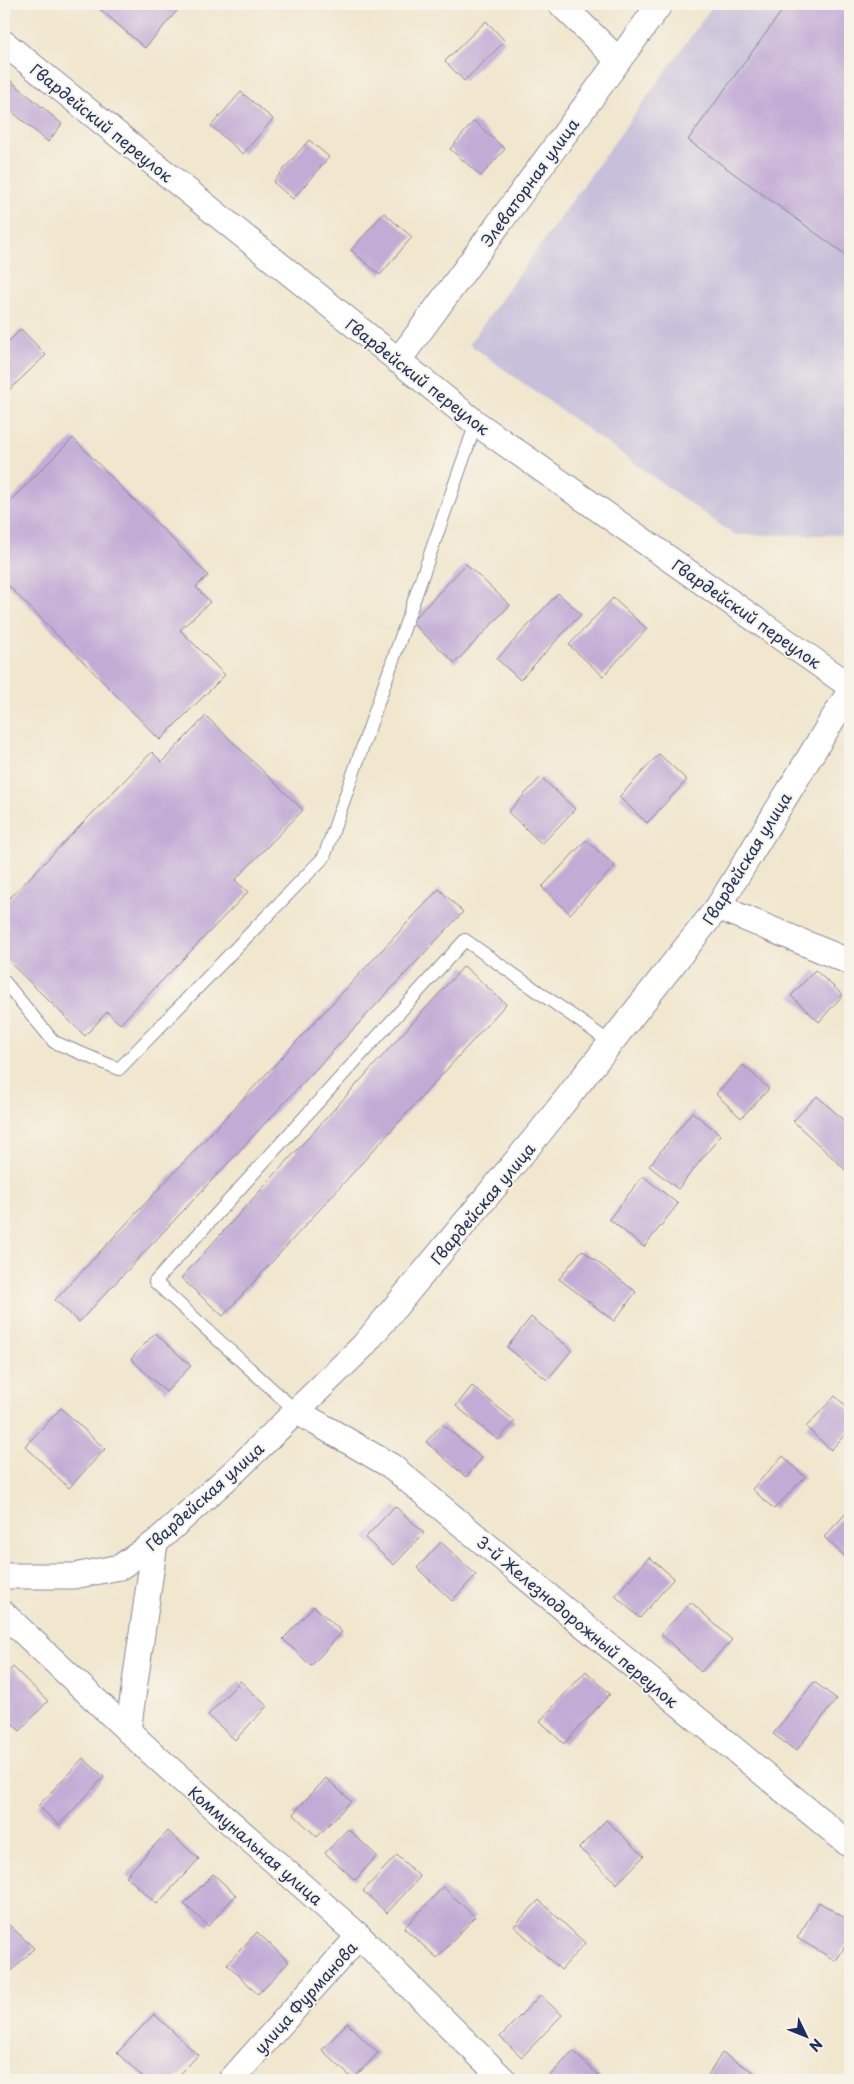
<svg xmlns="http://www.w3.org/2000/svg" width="854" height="2084" viewBox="0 0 854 2084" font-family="'Playpen Sans',sans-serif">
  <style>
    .industrial { fill: #c6c0da }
    .building { fill: #c2acd6 }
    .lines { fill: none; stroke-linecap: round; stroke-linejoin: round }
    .service-casing { stroke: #868a96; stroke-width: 14 }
    .minor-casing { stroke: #868a96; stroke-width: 27 }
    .service { stroke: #fff; stroke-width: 12 }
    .minor { stroke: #fff; stroke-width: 25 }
    .labels { text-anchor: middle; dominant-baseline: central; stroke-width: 4; stroke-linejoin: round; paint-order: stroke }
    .street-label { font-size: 16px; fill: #1b2f5e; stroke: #f7f3e8 }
  </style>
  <rect width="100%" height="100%" fill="#f7f3e8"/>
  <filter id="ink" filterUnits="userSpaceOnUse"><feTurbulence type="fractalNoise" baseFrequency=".02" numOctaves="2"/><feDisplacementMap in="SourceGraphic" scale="10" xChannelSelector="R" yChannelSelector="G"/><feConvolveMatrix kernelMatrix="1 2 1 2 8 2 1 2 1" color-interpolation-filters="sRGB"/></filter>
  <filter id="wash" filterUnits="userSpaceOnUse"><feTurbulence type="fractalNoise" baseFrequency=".0096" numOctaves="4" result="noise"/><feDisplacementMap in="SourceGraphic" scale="20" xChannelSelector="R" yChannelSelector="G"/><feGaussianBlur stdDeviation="1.12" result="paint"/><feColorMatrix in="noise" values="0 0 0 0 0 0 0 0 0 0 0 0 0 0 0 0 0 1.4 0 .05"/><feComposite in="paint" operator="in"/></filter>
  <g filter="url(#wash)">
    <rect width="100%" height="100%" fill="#f1e6ce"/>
    <!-- industrial -->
    <polygon class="industrial" points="714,4 850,4 850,535 734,535 469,344"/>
    <g id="blocks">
      <!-- building -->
      <g class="building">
        <polygon points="94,4 183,4 145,48"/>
        <polygon points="787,4 850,4 850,258 688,140"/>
        <polygon points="486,21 505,41 464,81 445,61"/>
        <polygon points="4,75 62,124 48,142 4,105"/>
        <polygon points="241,92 273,119 243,154 211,126"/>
        <polygon points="474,121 505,149 481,176 450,149"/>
        <polygon points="309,140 329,157 293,199 273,182"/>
        <polygon points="384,213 412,237 380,275 351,250"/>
        <polygon points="21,329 46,355 4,395 4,346"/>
        <polygon points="73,438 208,575 196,587 210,602 180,630 225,675 160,740 4,581 4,507"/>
        <polygon points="466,564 510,605 455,663 411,622"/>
        <polygon points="558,593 581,614 520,680 497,659"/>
        <polygon points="613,598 647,629 603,676 569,645"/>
        <polygon points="206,716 303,810 235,880 248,892 120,1024 107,1012 85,1036 4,957 4,904 152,752 162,762"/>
        <polygon points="659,754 687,780 647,823 619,797"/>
        <polygon points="541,777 575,809 542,844 508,812"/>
        <polygon points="586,840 615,866 570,914 542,887"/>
        <polygon points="439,889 463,912 79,1322 55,1300"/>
        <polygon points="464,966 506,1004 223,1316 181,1278"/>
        <polygon points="815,970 843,995 819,1022 791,996"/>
        <polygon points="743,1065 769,1089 741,1118 716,1094"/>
        <polygon points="817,1096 850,1126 850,1170 848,1172 793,1121"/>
        <polygon points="692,1112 721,1135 678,1189 649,1166"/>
        <polygon points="643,1176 678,1204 644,1247 609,1219"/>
        <polygon points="582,1250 636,1292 614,1321 559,1279"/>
        <polygon points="531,1317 572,1350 547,1380 507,1347"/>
        <polygon points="155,1333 191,1366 166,1392 131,1359"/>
        <polygon points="472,1386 515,1421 498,1440 456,1406"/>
        <polygon points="835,1396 850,1410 850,1429 831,1450 806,1427"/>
        <polygon points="61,1408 105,1449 69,1488 25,1446"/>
        <polygon points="442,1424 482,1458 466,1477 426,1442"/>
        <polygon points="783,1456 805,1477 774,1509 752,1489"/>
        <polygon points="395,1506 424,1533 394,1565 365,1538"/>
        <polygon points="850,1509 850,1561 824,1537"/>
        <polygon points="441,1542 476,1575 452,1601 417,1568"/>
        <polygon points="649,1557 674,1578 640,1618 615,1596"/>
        <polygon points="691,1602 732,1640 701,1672 661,1634"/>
        <polygon points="314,1606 342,1632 311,1666 283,1639"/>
        <polygon points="13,1667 48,1701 20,1731 4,1715 4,1677"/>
        <polygon points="586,1671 610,1694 564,1744 540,1721"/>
        <polygon points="240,1681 267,1706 235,1740 208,1715"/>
        <polygon points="814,1682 837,1699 796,1751 773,1734"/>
        <polygon points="83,1758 104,1777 59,1825 38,1806"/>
        <polygon points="326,1778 351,1801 317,1837 293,1814"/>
        <polygon points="606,1820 644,1856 617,1884 579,1848"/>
        <polygon points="348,1829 377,1856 355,1880 325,1853"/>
        <polygon points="168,1831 199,1859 157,1904 126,1876"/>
        <polygon points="397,1855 420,1877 387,1913 363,1891"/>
        <polygon points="213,1874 236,1895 208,1926 184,1904"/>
        <polygon points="443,1887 475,1917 437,1958 404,1928"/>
        <polygon points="539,1900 585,1943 561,1970 514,1926"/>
        <polygon points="819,1902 850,1921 850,1938 836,1961 797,1938"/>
        <polygon points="6,1922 34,1948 7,1976 4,1973 4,1924"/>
        <polygon points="257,1932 289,1962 258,1994 227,1964"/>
        <polygon points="540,1995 562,2015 522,2057 500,2037"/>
        <polygon points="154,2014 198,2055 175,2080 146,2080 117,2053"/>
        <polygon points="347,2023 378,2053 353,2079 322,2050"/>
        <polygon points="573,2051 600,2077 597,2080 546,2080"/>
        <polygon points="722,2053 757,2074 753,2080 705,2080"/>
      </g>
    </g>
  </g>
  <g filter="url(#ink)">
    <use href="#blocks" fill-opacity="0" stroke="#868a96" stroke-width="1"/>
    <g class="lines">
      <defs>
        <g id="service">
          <polyline points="4,981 54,1042 119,1069 324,857 476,423"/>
          <polyline points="296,1411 155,1282 465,940 611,1043"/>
        </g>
        <g id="minor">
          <polyline points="561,4 618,60"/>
          <polyline points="4,43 476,423 850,686"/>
          <polyline points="398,361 660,4"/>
          <polyline points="718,907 850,962"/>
          <polyline points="296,1411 391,1466 850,1845"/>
          <polyline points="4,1576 74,1576 120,1567 155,1543 237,1469 363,1346 541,1131 718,907 850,691"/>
          <polyline points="4,1614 154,1755 359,1936 504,2080"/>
          <polyline points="128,1731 155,1543"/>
          <polyline points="231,2080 359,1936"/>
        </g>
      </defs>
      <!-- service casing -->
      <use href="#service" class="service-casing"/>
      <!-- minor casing -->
      <use href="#minor" class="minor-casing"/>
      <!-- service -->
      <use href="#service" class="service"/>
      <!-- minor -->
      <use href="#minor" class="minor"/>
    </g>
  </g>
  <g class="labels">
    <!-- street labels -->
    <g class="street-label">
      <text transform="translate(102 122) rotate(39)">Гвардейский переулок</text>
      <text transform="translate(529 182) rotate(-54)">Элеваторная улица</text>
      <text transform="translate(418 376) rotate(38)">Гвардейский переулок</text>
      <text transform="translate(747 613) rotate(35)">Гвардейский переулок</text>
      <text transform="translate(746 858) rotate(-58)">Гвардейская улица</text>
      <text transform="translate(482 1203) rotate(-50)">Гвардейская улица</text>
      <text transform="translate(204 1496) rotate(-42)">Гвардейская улица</text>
      <text transform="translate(578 1621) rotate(40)">3-й Железнодорожный переулок</text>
      <text transform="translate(256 1845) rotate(41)">Коммунальная улица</text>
      <text transform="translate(305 1997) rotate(-48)">улица Фурманова</text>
    </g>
  </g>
  <!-- margin -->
  <rect width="854" height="2084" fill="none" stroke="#f7f3e8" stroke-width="20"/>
  <!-- north arrow -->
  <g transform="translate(806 2036) rotate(133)" stroke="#f7f3e8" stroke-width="4" paint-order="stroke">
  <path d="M0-4L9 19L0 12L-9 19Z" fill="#1b2f5e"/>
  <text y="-8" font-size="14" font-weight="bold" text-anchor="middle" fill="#1b2f5e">N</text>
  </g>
</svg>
